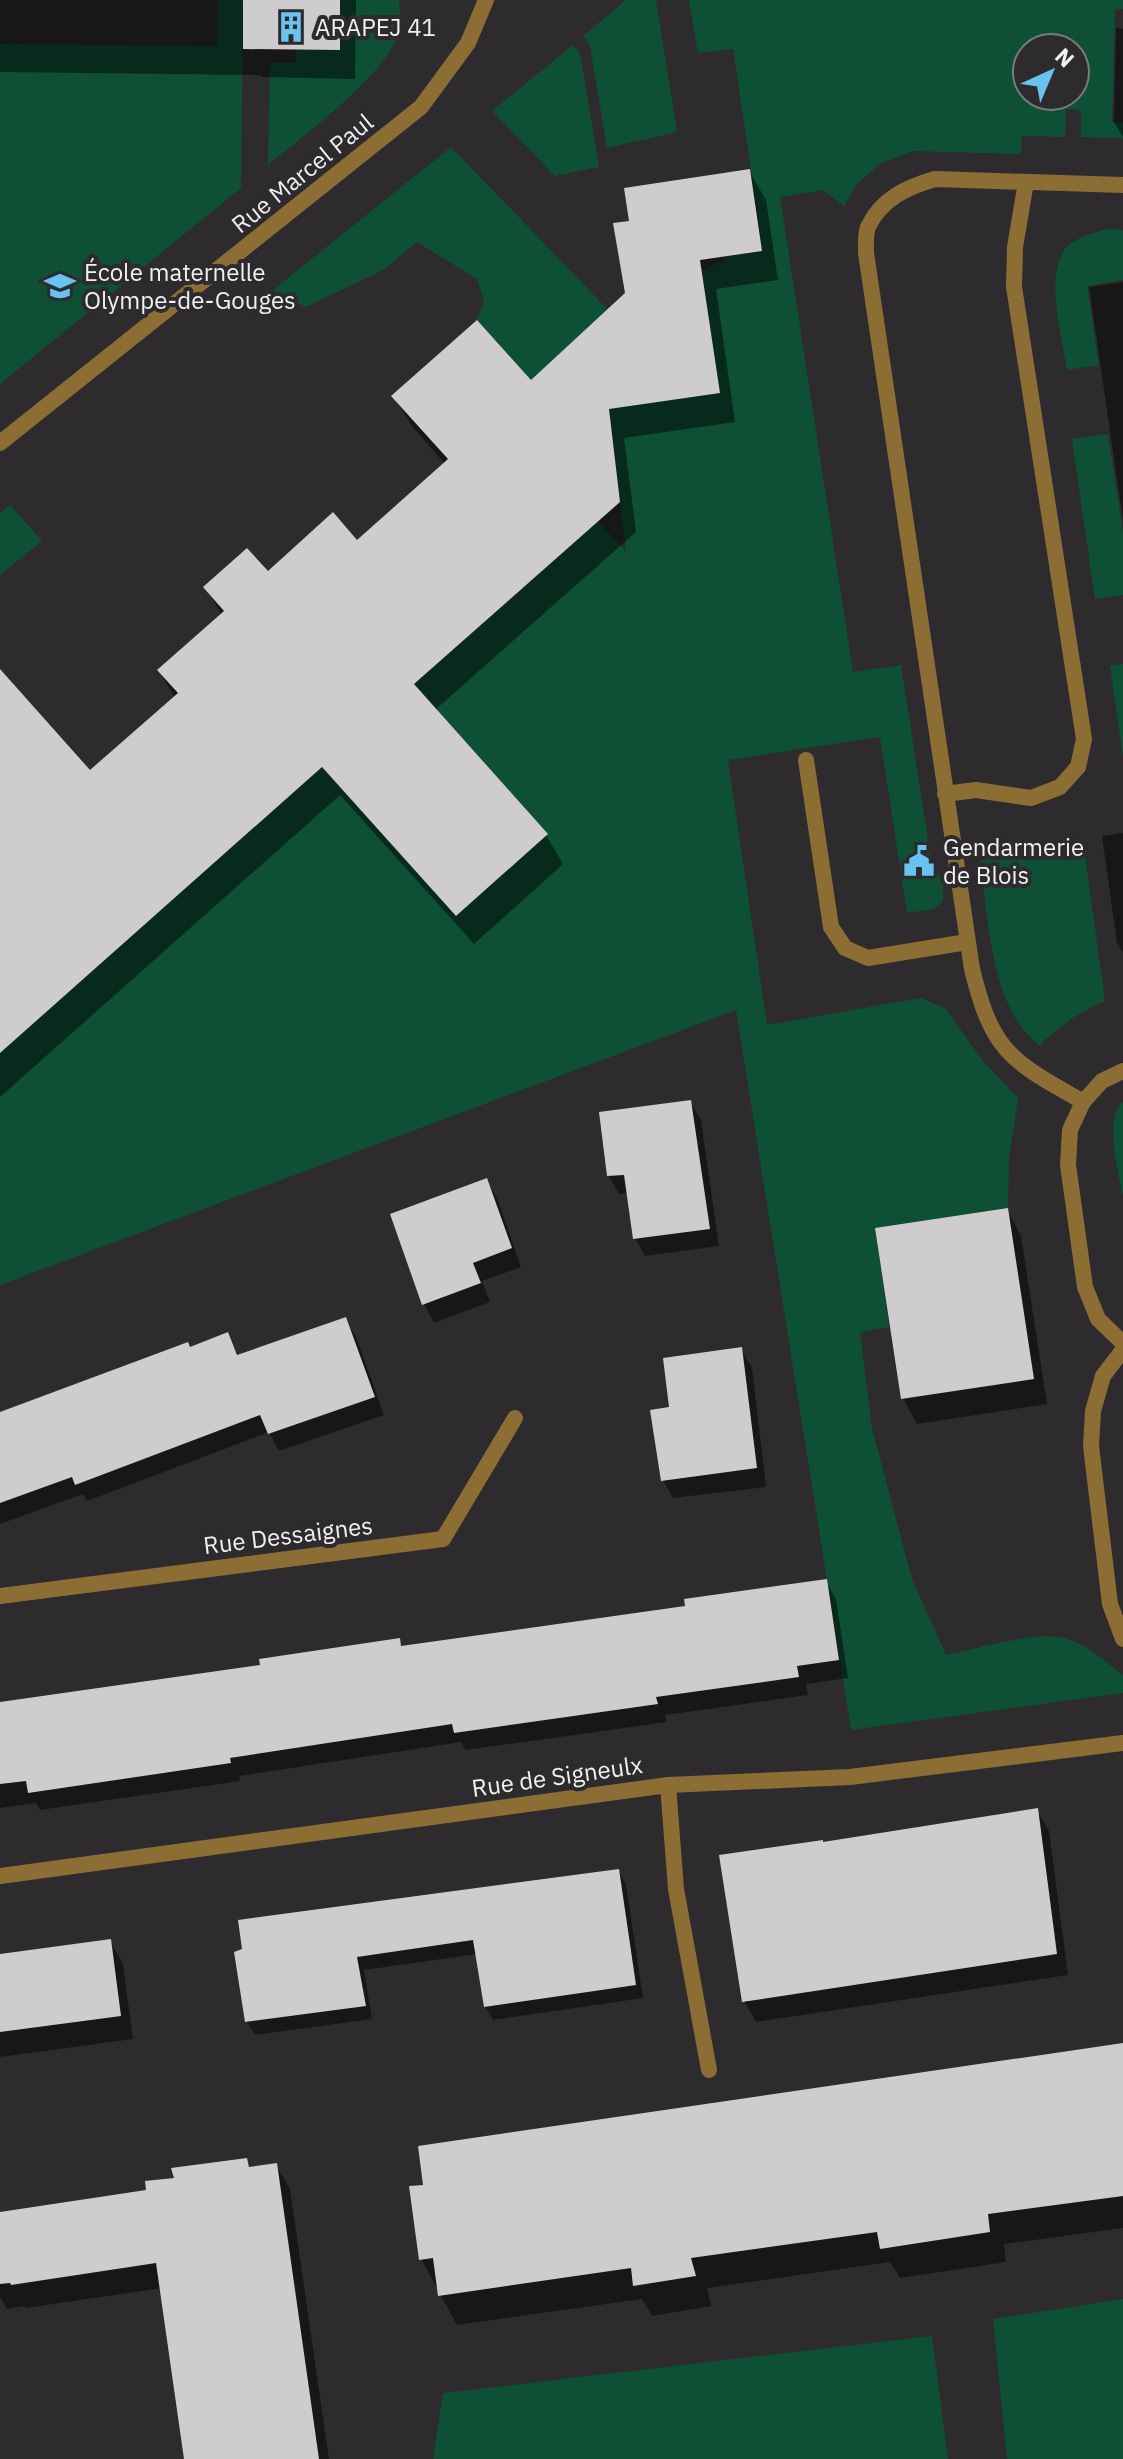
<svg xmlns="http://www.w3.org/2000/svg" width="1123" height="2459" viewBox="0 0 1123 2459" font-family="'IBM Plex Sans',sans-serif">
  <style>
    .green { fill: #0e5035; fill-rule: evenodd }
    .shadow { fill: #0007 }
    .building { fill: #cfcccf }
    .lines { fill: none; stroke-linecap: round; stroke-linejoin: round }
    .lane { stroke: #8c6e35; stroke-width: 16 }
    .street { stroke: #8c6e35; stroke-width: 16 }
    .labels { text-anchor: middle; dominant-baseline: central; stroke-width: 8; stroke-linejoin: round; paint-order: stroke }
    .poi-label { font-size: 24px; fill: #f1f0f2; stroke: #2d2b2e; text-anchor: start }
    .street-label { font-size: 24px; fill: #f1f0f2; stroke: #2d2b2e }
  </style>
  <rect width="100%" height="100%" fill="#2d2b2e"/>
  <!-- green -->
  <g class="green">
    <polygon points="218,0 243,0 241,188 0,384 0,44 217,46"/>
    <path d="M340,0H399C399,8 402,18 401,25C396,68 302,137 268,165L270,63H296V50H340Z"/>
    <polygon points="626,0 656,0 677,132 607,148 590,45 583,36"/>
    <path d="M689,0H1123V9L1115,10L1112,122L1123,123V138L1081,137V110L1066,109L1065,137L1022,136L1021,154L914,151L881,163L857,184L844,206L823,190L780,197L853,672L901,665L931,860L943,884V901L934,909L907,913L880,737L728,760L767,1025L921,998L945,1008L983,1061L1018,1098L1009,1157L1008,1208L875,1228L889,1327L860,1332L872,1428L912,1579L946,1655C978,1649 1028,1633 1058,1637C1082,1640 1105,1661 1123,1675V1693L851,1730L736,1010L0,1285V1053L282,723L455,915L547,834L377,642L473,632L598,521L626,552L610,419L531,380L477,320L484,301L477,279L417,242L383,270L306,307L273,290L451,147L640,343L649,403L719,393L702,270L723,261L732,241L761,236L733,49L698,53ZM1027,48H1075V96H1027Z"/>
    <polygon points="573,45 580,53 599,167 555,176 492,111"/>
    <path d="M1107,229L1123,230V280L1087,286L1099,365L1067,370C1062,336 1046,283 1063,252C1071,238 1092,234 1107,229Z"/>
    <polygon points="1108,434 1123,532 1123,595 1095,599 1072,439"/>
    <polygon points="10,505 42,541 0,575 0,513"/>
    <polygon points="1123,664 1123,757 1110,666"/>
    <path d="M979,846C1022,861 1041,864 1084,848L1105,1001C1079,1012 1059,1026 1039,1046C1033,1040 1027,1034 1022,1028C988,982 986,901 979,846Z"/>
    <path d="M1123,1102V1196C1119,1173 1103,1117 1123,1102Z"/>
    <polygon points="1123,2299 1123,2459 1007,2459 993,2319"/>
    <polygon points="932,2336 948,2459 433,2459 443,2393"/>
  </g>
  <!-- shadow -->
  <g class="shadow">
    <polygon points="0,0 356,0 355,79 262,77 260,75 0,72"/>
    <polygon points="1116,28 1123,29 1123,137 1114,122"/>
    <polygon points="749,171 766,200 778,280 716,289 735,422 624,438 636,532 435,710 546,835 563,864 474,944 340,795 0,1097 0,672 90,773 175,698 159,671 222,615 206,588 268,573 357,542 445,464 411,425 394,396 531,383 627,294 632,223"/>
    <polygon points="1123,282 1123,520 1089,287"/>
    <polygon points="1123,833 1123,953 1117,943 1102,836"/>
    <polygon points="690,1102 701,1120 719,1246 645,1256 635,1238 628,1193 619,1194 609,1176"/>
    <polygon points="486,1180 497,1198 521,1267 482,1281 490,1302 434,1323 424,1304 393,1215"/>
    <polygon points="1007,1210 1021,1236 1047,1404 917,1424 903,1398"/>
    <polygon points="345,1319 356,1337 384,1415 279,1451 269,1432 87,1501 83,1494 0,1524 0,1414 227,1335 239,1357"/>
    <polygon points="741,1349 752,1368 766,1487 673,1498 663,1480 671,1409"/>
    <polygon points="826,1581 836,1599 848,1678 806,1684 808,1695 665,1715 667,1722 466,1750 461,1742 239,1776 240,1781 40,1810 36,1803 0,1808 0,1704 262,1666 399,1640 403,1648 687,1607"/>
    <polygon points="1037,1810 1049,1831 1068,1975 756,2022 744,2001 823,1844"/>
    <polygon points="618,1871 626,1884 643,1998 493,2020 485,2006 477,1954 364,1970 372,2019 255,2035 247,2022 236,1953"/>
    <polygon points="110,1941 123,1964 133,2039 0,2057 0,1956"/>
    <polygon points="1123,2045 1123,2228 1004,2244 1006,2262 900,2278 890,2262 707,2288 711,2306 652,2316 642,2299 457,2325 421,2259"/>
    <polygon points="246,2160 251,2168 276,2165 290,2189 329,2459 186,2459 162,2288 26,2308 25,2306 7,2309 0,2297 0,2214 148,2192 176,2179"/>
  </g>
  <!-- building -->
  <g class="building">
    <polygon points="243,0 340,0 340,50 243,49"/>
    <polygon points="750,169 762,251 700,260 720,393 609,409 620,502 414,684 548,834 456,916 322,767 0,1053 0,669 90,770 178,693 157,670 224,611 203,587 247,548 268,571 333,512 357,540 448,459 391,396 477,320 531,380 625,293 613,223 629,221 624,188"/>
    <polygon points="691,1100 710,1229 633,1239 624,1175 607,1176 599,1112"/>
    <polygon points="487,1178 512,1248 473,1263 481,1283 422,1305 390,1214"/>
    <polygon points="1008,1208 1034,1379 901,1399 875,1228"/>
    <polygon points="346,1317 375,1397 268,1434 260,1415 75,1485 72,1477 0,1503 0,1412 188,1342 190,1347 228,1332 237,1355"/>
    <polygon points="742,1347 757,1468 661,1481 650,1410 669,1407 663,1358"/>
    <polygon points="827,1579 839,1660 797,1666 799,1677 656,1697 658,1704 454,1733 452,1724 230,1758 231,1763 28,1793 26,1781 0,1784 0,1702 260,1665 259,1659 400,1638 401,1646 685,1606 684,1599"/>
    <polygon points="1038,1808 1057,1954 742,2002 719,1855 823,1840 823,1842"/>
    <polygon points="619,1869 636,1985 484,2007 473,1940 357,1957 366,2006 245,2022 234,1952 242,1949 238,1920"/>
    <polygon points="111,1939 121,2016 0,2032 0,1954"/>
    <polygon points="1123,2043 1123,2196 988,2214 990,2232 880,2249 877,2232 691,2258 696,2276 633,2286 631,2268 438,2296 433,2258 419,2260 409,2186 423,2185 418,2146"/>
    <polygon points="247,2158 249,2167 277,2163 319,2459 184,2459 156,2263 11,2285 10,2283 0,2284 0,2212 146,2190 145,2181 174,2178 171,2168"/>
  </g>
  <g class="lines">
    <!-- lane -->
    <g class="lane">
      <polyline points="806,760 831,927 845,948 868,958 967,942"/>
      <polyline points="945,794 976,790 1031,798 1060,787 1078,767 1084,739 1014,287 1015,247 1026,182"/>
      <polyline points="1123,1071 1102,1081 1083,1102 1070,1130 1068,1165 1085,1287 1098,1319 1123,1343"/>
      <path d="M1083,1102C1057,1086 1026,1072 1006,1049C987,1027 979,997 972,969L866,253C866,245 865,235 868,227C881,199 907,187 935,179L1123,185"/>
      <polyline points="1123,1350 1103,1376 1093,1411 1091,1446 1110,1604 1123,1639"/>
      <polyline points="668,1785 676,1889 709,2070"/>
    </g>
    <!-- street -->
    <g class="street">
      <polyline points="0,443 421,107 468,43 486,0"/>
      <polyline points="0,1596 443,1539 515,1418"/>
      <polyline points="0,1876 668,1785 850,1777 1123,1743"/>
    </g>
  </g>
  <!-- icons -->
  <defs>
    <symbol id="building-bare" viewBox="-9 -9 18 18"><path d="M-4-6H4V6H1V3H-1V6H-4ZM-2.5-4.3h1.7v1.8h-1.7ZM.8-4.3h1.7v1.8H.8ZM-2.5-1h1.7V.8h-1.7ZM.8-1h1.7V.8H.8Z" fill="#69c3f1" stroke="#2d2b2e" stroke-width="2.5" paint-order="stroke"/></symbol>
    <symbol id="school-bare" viewBox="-9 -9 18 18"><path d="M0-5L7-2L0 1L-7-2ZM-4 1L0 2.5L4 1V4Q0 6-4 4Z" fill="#69c3f1" stroke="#2d2b2e" stroke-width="2.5" paint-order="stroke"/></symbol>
    <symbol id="civic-bare" viewBox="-9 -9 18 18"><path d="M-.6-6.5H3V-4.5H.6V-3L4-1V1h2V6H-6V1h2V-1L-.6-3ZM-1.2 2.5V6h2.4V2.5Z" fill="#69c3f1" stroke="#2d2b2e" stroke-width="2.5" paint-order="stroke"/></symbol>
  </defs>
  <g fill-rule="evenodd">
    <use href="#building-bare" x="269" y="5" width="44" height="44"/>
    <use href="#school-bare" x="38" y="264" width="44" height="44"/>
    <use href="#civic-bare" x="897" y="839" width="44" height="44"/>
  </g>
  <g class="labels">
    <!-- poi labels -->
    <g class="poi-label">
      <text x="315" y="27">ARAPEJ 41</text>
      <text x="84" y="272">École maternelle<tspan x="84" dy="28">Olympe-de-Gouges</tspan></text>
      <text x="943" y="847">Gendarmerie<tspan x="943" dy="28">de Blois</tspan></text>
    </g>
    <!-- street labels -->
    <g class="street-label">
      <text transform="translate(302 173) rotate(-39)">Rue Marcel Paul</text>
      <text transform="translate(288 1535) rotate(-7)">Rue Dessaignes</text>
      <text transform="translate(557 1776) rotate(-8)">Rue de Signeulx</text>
    </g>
  </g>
  <!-- north arrow -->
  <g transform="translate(1051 72) rotate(44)"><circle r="38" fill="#2d2b2e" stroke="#7b7a7c" stroke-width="2"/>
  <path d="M0-6L14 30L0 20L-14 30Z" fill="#69c3f1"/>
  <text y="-12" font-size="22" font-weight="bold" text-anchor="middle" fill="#f1f0f2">N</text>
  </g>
</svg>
